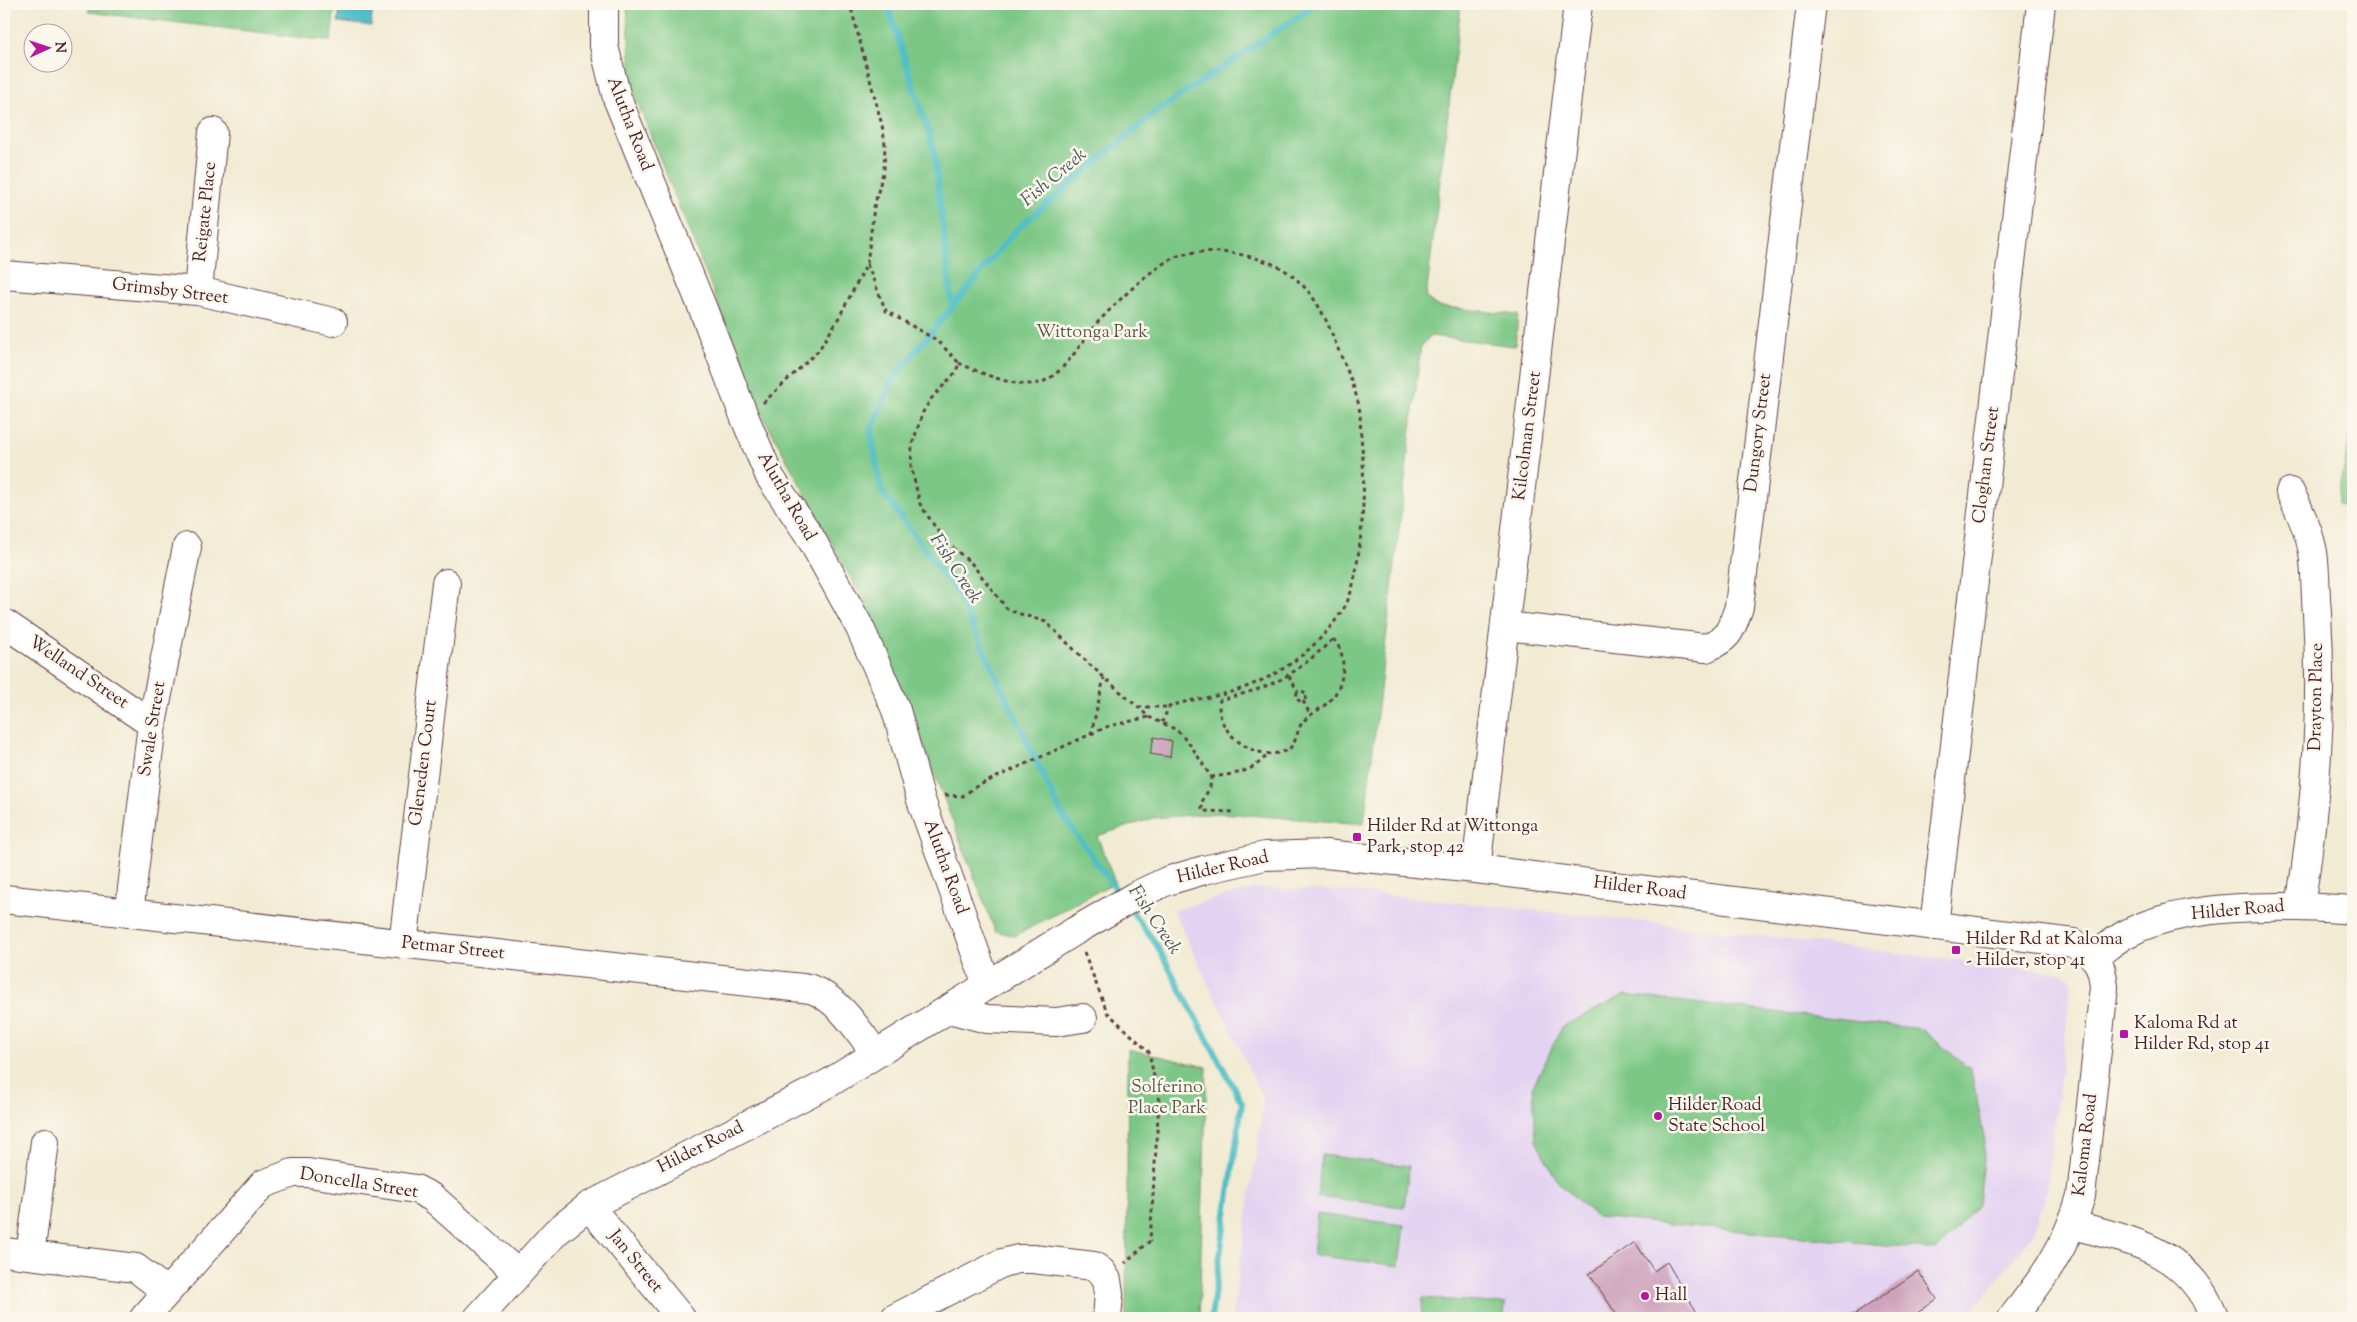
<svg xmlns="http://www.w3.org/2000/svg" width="2357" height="1322" viewBox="0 0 2357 1322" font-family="'Sorts Mill Goudy',serif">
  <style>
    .built { fill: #e3d3f2 }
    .green { fill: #7cc785; stroke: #637358 }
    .water { fill: #51bfc6; stroke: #4e6f78 }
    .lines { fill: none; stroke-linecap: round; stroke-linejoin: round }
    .stream { stroke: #51bfc6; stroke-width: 6 }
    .building { fill: #cda2bc }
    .minor-casing { stroke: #633e44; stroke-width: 30 }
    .path { stroke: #633e44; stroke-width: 3; stroke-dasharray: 4 4; stroke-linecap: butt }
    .minor { stroke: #fff; stroke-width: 28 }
    .poi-dot { fill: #b5179e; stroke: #fbf7ec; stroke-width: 2 }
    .labels { text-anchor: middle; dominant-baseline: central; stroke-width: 5; stroke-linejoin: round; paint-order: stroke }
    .street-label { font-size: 18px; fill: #4a1f2b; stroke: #fbf7ec }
    .park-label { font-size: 18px; fill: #5c5a4a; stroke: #fbf7ec }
    .poi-label { font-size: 18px; fill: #4a1f2b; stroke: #fbf7ec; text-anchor: start }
    .water-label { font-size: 19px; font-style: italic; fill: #4c5761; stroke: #fbf7ec }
  </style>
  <rect width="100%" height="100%" fill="#fbf7ec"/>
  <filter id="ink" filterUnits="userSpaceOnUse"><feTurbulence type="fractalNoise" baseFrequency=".02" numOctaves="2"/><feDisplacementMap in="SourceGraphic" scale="10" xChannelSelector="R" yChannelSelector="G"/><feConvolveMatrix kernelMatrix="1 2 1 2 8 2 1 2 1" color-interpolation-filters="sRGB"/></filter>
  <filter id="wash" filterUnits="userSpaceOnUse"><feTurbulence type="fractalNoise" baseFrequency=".0096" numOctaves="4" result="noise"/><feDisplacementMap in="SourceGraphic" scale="20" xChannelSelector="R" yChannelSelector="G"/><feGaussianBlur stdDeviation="1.12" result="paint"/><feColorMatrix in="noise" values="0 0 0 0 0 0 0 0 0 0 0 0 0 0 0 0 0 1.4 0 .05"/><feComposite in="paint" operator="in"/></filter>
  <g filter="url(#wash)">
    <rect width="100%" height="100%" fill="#f1ebd3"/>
    <!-- built -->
    <polygon class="built" points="1257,888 1348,891 1646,922 2064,973 2072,981 2045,1198 2033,1234 1967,1318 1232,1318 1264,1100 1173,910"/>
    <!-- green -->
    <g class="green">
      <polygon points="90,4 335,4 331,41 89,12"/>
      <polygon points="627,4 1461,4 1426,298 1437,306 1518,315 1515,346 1431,336 1421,345 1364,824 1221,813 1190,815 1154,818 1097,836 1115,882 1015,936 995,931 879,630 763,416 632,89"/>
      <polygon points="2353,419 2353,506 2337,504"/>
      <polygon points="1624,995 1922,1029 1971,1070 1985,1142 1978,1204 1937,1250 1596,1217 1558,1182 1536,1141 1533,1086 1562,1027"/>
      <polygon points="1128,1049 1207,1067 1199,1318 1126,1318"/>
      <polygon points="1322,1155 1409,1166 1404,1207 1317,1197"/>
      <polygon points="1317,1214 1404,1225 1399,1266 1313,1255"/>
      <polygon points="1423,1298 1505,1304 1504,1318 1421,1318"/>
    </g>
    <!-- water -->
    <polygon class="water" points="340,4 373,4 371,26 338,22"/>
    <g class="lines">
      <!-- stream -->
      <g class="stream">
        <polyline points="887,4 934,150 952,307"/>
        <polyline points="1121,896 1061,813 957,593 881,490 871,431 891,381 1016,230 1157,111 1317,4"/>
        <polyline points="1128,906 1156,944 1242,1103 1211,1318"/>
      </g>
    </g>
    <g id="blocks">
      <!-- building -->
      <g class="building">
        <polygon points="1154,737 1172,741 1170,757 1150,754"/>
        <polygon points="1635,1242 1654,1271 1667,1262 1700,1318 1619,1318 1589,1274"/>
        <polygon points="1918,1271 1937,1299 1910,1318 1850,1318"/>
      </g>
    </g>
  </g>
  <g filter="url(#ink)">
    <use href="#blocks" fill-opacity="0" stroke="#633e44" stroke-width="1"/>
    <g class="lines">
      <defs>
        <g id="minor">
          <polyline points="604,4 604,46 617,98 703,309 744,416 770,477 809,535 860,628 896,710 921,800 987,985"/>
          <polyline points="4,275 198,291 333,322"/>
          <polyline points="198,291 213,132"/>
          <path d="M2290,492C2300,511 2309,531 2313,552C2316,572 2315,593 2317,613C2323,711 2316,809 2300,906"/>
          <polyline points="4,623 152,724"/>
          <path d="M1505,626L1706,648C1730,638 1731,630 1739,607L1811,4"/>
          <polyline points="1476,869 1578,4"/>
          <path d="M4,899L811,989C840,1000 857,1029 875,1053"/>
          <polyline points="129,913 152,724 187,547"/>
          <polyline points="1934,926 2041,4"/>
          <polyline points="403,944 446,583"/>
          <path d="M2094,956C2105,949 2115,940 2126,934C2185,902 2288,905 2353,910"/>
          <polyline points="949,1009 987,1019 1056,1022 1083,1018"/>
          <polyline points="589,1206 681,1318"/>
          <path d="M2073,1225C2135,1241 2188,1251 2215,1318"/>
          <polyline points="4,1252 136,1268 167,1292"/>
          <polyline points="30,1255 45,1142"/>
          <polyline points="144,1318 263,1184 293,1173 308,1173 416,1189 433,1198 517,1273"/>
          <path d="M478,1318L556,1232L589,1206L829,1083L1075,931L1135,896L1167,881L1204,870L1265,856L1325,854L1476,869L2074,943C2095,956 2102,961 2104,987L2081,1196C2066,1248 2045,1276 2012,1318"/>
          <polyline points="895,1318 1002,1263 1018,1259 1033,1259 1094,1266 1102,1272 1107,1280 1109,1294 1107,1318"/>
        </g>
      </defs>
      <!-- minor casing -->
      <use href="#minor" class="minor-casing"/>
      <!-- path -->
      <g class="path">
        <polyline points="867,264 886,311 938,341 959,363 956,372 931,399 923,412 912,445 911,466 920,504 943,539 972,564 1008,610 1046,622 1089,664 1149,717 1177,730 1192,747 1211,777 1210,787 1202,802 1202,811 1235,812"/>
        <path d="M959,363C981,373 1018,390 1042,382C1064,374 1082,341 1097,323C1116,303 1145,274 1169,260C1196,244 1254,253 1281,268C1311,286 1324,313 1336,344C1344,363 1353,382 1358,402C1361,413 1360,425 1361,436C1365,474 1364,512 1359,550C1356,571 1353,597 1340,614C1311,656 1269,683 1220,695C1202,699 1186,700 1169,707L1162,722"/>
        <polyline points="763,403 818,351 837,321 867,264 874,207 884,169 885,144 882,125 850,4"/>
        <path d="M1333,639C1348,653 1345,685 1331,699C1323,709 1310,713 1302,723C1296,731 1297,745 1287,750C1259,765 1212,732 1220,700C1275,686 1291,678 1333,639Z"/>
        <polyline points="1289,676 1298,692"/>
        <circle cx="1301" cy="696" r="5"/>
        <polyline points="1303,701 1310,714"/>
        <polyline points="1138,707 1169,707"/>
        <polyline points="1091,734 1109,726 1149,717"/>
        <path d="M1211,777C1236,774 1252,773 1269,753"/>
        <polyline points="945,795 963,796 975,787 1091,734 1104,678"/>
        <polyline points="1084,952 1107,1012 1149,1052 1159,1101 1150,1241 1125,1263"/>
      </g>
      <!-- minor -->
      <use href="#minor" class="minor"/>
    </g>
  </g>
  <!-- markers -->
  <g class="poi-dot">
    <rect x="1352" y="832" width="10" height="10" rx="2.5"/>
    <rect x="1951" y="945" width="10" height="10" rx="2.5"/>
    <rect x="2119" y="1029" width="10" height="10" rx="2.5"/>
    <circle cx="1658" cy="1116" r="5"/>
    <circle cx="1645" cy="1296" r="5"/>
  </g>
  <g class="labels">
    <!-- street labels -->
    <g class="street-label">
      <text transform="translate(629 124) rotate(69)">Alutha Road</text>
      <text transform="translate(206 212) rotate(-84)">Reigate Place</text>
      <text transform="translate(170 292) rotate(7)">Grimsby Street</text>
      <text transform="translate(1759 433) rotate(-83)">Dungory Street</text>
      <text transform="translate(1528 436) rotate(-83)">Kilcolman Street</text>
      <text transform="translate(1987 465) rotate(-83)">Cloghan Street</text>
      <text transform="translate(786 497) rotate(60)">Alutha Road</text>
      <text transform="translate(78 673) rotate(34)">Welland Street</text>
      <text transform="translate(2317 697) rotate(-89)">Drayton Place</text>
      <text transform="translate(153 729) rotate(-81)">Swale Street</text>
      <text transform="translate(424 763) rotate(-83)">Gleneden Court</text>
      <text transform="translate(945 867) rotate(70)">Alutha Road</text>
      <text transform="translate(1223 868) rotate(-13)">Hilder Road</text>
      <text transform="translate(1640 889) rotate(7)">Hilder Road</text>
      <text transform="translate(2238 911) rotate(-5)">Hilder Road</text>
      <text transform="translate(453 949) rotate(6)">Petmar Street</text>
      <text transform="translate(2086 1145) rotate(-83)">Kaloma Road</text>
      <text transform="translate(701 1148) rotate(-27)">Hilder Road</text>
      <text transform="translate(359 1184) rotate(9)">Doncella Street</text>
      <text transform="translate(635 1262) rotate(51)">Jan Street</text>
    </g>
    <!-- park labels -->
    <g class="park-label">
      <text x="1092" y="333">Wittonga Park</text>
      <text x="1167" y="1088">Solferino<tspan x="1167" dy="21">Place Park</tspan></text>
    </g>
    <!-- poi labels -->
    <g class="poi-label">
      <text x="1367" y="827">Hilder Rd at Wittonga<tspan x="1367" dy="21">Park, stop 42</tspan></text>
      <text x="1966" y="940">Hilder Rd at Kaloma<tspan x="1966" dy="21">- Hilder, stop 41</tspan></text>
      <text x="2134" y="1024">Kaloma Rd at<tspan x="2134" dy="21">Hilder Rd, stop 41</tspan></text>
      <text x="1668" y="1106">Hilder Road<tspan x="1668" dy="21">State School</tspan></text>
      <text x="1655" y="1296">Hall</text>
    </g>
    <!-- water labels -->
    <g class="water-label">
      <text transform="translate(1054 178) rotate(-40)">Fish Creek</text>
      <text transform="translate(955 569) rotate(57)">Fish Creek</text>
      <text transform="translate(1154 920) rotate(56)">Fish Creek</text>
    </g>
  </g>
  <!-- margin -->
  <rect width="2357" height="1322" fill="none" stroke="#fbf7ec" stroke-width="20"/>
  <!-- north arrow -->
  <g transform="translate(48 48) rotate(87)"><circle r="24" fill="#fbf7ec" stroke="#b4a19f"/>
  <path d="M0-4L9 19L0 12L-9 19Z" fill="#b5179e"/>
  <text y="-8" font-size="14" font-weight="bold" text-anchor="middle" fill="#4a1f2b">N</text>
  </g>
</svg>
